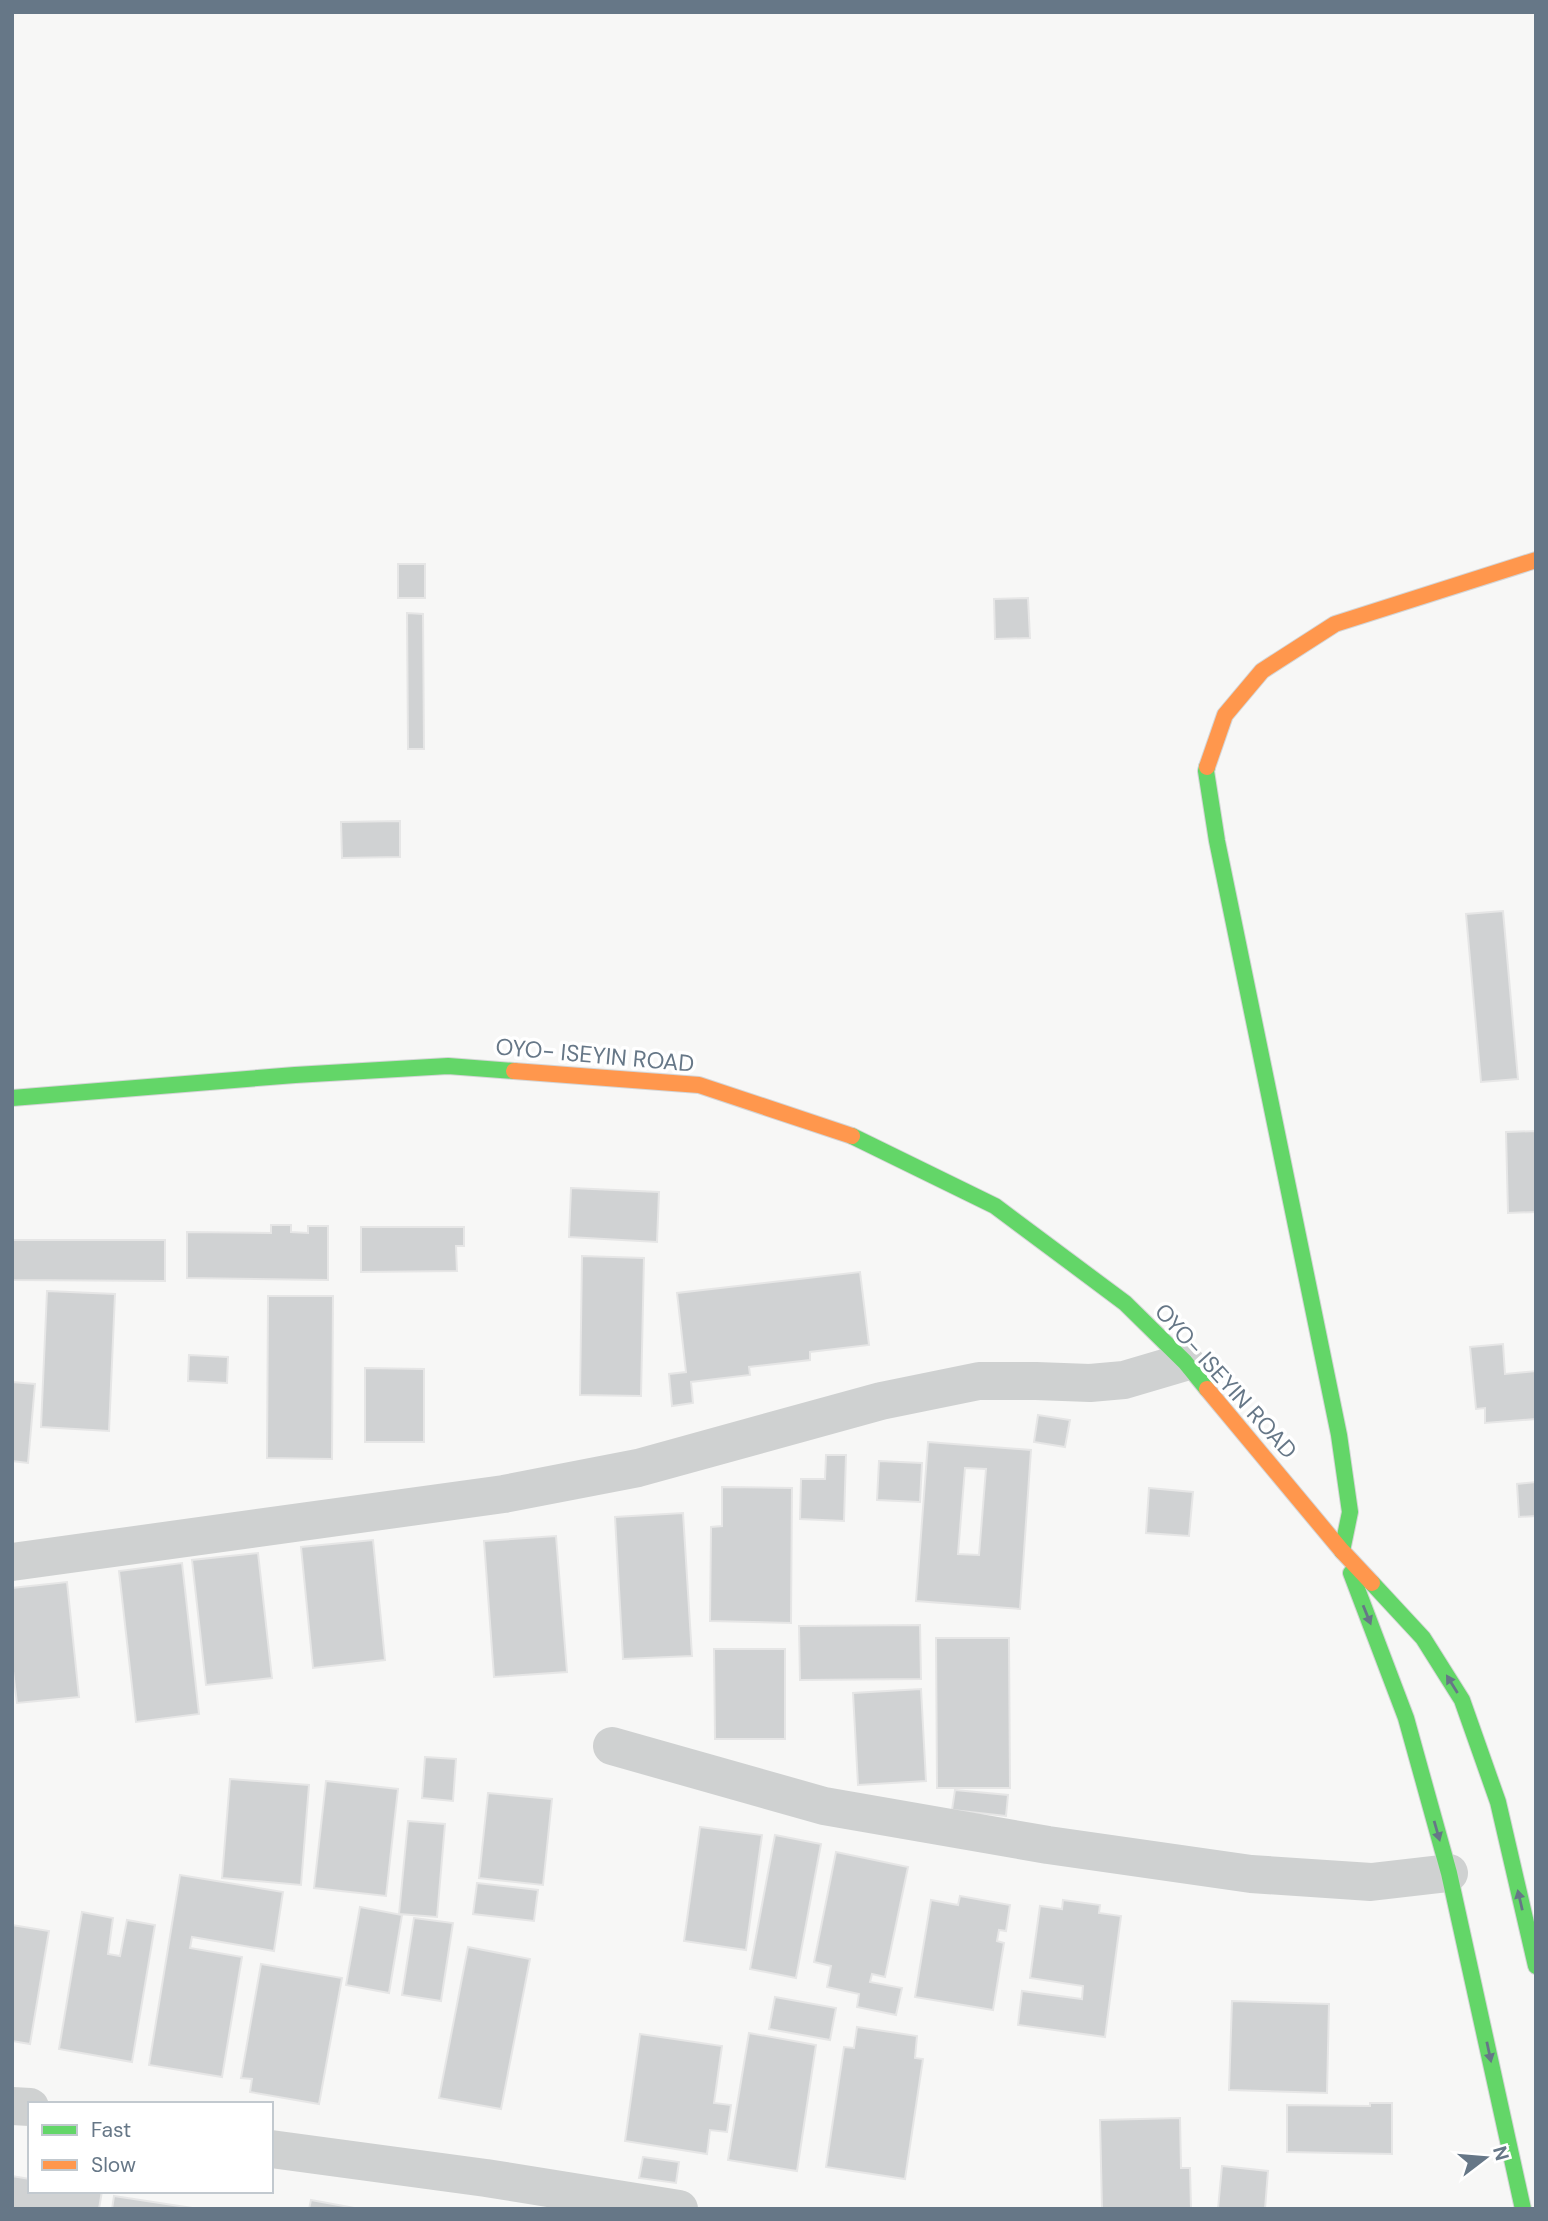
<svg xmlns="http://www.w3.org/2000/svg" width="1548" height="2221" viewBox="0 0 1548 2221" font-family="'DM Sans',sans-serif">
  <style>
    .building { fill: #d0d2d3; stroke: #e6e6e6; stroke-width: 2; fill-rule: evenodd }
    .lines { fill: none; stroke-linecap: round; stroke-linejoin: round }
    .fast-casing { stroke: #d4d5d6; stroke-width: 18 }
    .slow-casing { stroke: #d4d5d6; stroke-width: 18 }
    .street { stroke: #cfd1d1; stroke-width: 38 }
    .fast { stroke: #63d668; stroke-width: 16 }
    .slow { stroke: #ff974d; stroke-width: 16 }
    .oneway { fill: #667787 }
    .labels { text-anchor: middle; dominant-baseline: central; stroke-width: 7; stroke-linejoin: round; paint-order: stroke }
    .street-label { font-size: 23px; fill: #667787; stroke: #fff }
  </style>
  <rect width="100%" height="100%" fill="#f7f7f6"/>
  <!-- building -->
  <g class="building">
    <rect x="398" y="564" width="27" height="34"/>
    <polygon points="1028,598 1030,638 995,639 994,599"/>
    <polygon points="407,613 423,614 424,749 408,749"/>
    <polygon points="400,821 400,857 342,858 341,822"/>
    <polygon points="1503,911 1518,1079 1481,1082 1466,914"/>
    <polygon points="1536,1131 1536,1212 1508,1213 1506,1132"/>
    <polygon points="571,1188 659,1192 657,1242 569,1237"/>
    <polygon points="271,1225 291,1225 291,1232 308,1233 308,1226 328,1226 328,1280 187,1278 187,1232 271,1233"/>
    <polygon points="361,1227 464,1227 464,1246 456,1246 457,1271 361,1272"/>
    <polygon points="12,1240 165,1240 165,1281 12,1280"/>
    <polygon points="582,1256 644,1258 641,1396 580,1395"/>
    <polygon points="860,1272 869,1345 810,1352 810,1360 749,1367 750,1375 691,1382 693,1403 672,1406 669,1374 686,1372 677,1293"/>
    <polygon points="47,1291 115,1294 109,1431 41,1427"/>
    <polygon points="268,1296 333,1296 332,1459 267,1458"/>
    <polygon points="1503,1344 1505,1374 1536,1371 1536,1419 1485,1423 1485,1408 1476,1409 1470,1347"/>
    <polygon points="189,1355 228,1357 227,1383 188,1381"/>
    <polygon points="365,1368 424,1369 424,1442 365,1442"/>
    <polygon points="12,1382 35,1384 28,1463 12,1461"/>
    <polygon points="1038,1415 1070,1420 1065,1447 1034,1442"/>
    <path d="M928,1442L1031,1450L1020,1609L916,1601ZM965,1468L986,1469L979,1555L958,1554Z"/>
    <polygon points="826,1455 846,1455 844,1521 800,1519 801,1479 825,1479"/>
    <polygon points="879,1461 922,1463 920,1502 877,1500"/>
    <polygon points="1536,1482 1536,1516 1519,1517 1517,1484"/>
    <polygon points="722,1487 792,1488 791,1623 710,1621 711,1527 722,1526"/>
    <polygon points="1149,1488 1193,1492 1189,1536 1146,1533"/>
    <polygon points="683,1513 692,1656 623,1659 615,1517"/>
    <polygon points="556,1536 567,1672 494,1677 484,1541"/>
    <polygon points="373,1540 385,1660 313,1668 301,1547"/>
    <polygon points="258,1553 272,1678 206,1685 192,1560"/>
    <polygon points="182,1563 199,1714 136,1722 119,1571"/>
    <polygon points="67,1582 79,1697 17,1703 12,1663 12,1588"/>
    <polygon points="920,1625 921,1679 800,1680 799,1626"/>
    <polygon points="936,1638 1009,1638 1010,1788 937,1788"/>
    <polygon points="714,1649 785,1649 785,1739 715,1739"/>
    <polygon points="921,1689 926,1781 858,1785 853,1693"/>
    <polygon points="425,1757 456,1759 453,1801 422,1798"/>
    <polygon points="230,1779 309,1785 301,1885 222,1878"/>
    <polygon points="326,1781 398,1789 386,1896 314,1888"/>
    <polygon points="955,1790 1008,1795 1006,1816 952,1810"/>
    <polygon points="488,1793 552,1799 543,1885 479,1878"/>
    <polygon points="408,1821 445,1824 437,1917 399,1914"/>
    <polygon points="700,1827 762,1835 746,1950 684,1941"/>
    <polygon points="775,1835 821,1844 796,1978 750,1969"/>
    <polygon points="836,1852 908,1867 885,1977 872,1974 870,1982 902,1988 896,2015 857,2007 859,1994 827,1987 831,1966 814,1962"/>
    <polygon points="180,1875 283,1892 274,1951 192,1937 190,1948 242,1957 222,2077 149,2065"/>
    <polygon points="477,1883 538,1890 534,1921 473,1914"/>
    <polygon points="960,1896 1010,1905 1006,1931 999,1930 997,1941 1004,1943 993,2010 915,1997 931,1900 958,1905"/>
    <polygon points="1063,1900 1100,1905 1099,1913 1121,1916 1105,2037 1018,2025 1022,1991 1082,1999 1083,1986 1030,1978 1040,1906 1062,1909"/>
    <polygon points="360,1907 402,1915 389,1993 346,1985"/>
    <polygon points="82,1912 113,1918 108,1954 120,1956 127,1920 155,1925 132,2062 59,2049"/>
    <polygon points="414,1918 453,1923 441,2001 402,1995"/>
    <polygon points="12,1925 49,1931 30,2044 12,2041"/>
    <polygon points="468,1947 530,1959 501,2109 439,2098"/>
    <polygon points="261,1964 342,1978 319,2104 250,2092 252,2079 241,2078"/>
    <polygon points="775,1997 836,2008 830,2040 769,2029"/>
    <polygon points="1232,2001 1329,2004 1327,2093 1229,2090"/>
    <polygon points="857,2027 917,2036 915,2058 923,2059 905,2179 826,2167 844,2047 854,2048"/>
    <polygon points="749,2033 816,2045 797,2171 728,2160"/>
    <polygon points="640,2034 722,2046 714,2103 731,2105 727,2132 710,2130 707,2154 625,2141"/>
    <polygon points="1370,2103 1392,2103 1392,2154 1287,2152 1287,2105 1370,2106"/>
    <polygon points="1180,2118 1181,2168 1190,2168 1191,2209 1102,2209 1100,2120"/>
    <polygon points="643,2157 679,2162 676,2183 639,2178"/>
    <polygon points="1222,2166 1268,2171 1265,2209 1218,2209"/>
    <polygon points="12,2176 30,2179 30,2191 102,2191 99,2209 12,2209"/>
    <polygon points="114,2196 199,2209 112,2209"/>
    <polygon points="311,2200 360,2209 309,2209"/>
  </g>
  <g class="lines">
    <defs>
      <g id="fast">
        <polyline points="1207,767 1206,771 1217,841 1339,1435 1350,1512 1342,1551"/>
        <polyline points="12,1098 295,1075 448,1066 514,1071"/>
        <polyline points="852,1136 995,1206 1125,1303 1185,1362 1207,1389"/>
        <polyline points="1351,1573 1406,1718 1449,1873 1523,2209"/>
        <polyline points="1372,1583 1423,1638 1462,1700 1498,1802 1536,1966"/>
      </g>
      <g id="slow">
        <polyline points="1207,767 1225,715 1262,671 1335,624 1536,560"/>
        <polyline points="514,1071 699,1085 852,1136"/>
        <polyline points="1207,1389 1342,1551 1372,1583"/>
      </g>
    </defs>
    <!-- fast casing -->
    <use href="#fast" class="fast-casing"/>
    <!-- slow casing -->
    <use href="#slow" class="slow-casing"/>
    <!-- street -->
    <g class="street">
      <polyline points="12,1562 504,1494 638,1468 881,1401 979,1381 1036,1381 1090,1383 1124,1380 1185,1362"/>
      <polyline points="612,1746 824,1806 1048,1845 1251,1874 1371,1882 1449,1873"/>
      <polyline points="12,2106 30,2107"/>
      <polyline points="271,2149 486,2178 679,2209"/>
    </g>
    <!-- fast -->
    <use href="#fast" class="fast"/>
    <!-- slow -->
    <use href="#slow" class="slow"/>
  </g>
  <!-- one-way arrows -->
  <defs><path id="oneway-solid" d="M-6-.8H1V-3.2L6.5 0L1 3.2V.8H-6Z" transform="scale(1.75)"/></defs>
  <g class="oneway">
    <use href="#oneway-solid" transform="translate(1367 1615) rotate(68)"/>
    <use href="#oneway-solid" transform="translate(1452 1684) rotate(-122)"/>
    <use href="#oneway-solid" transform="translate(1437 1831) rotate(74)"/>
    <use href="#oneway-solid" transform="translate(1520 1900) rotate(-103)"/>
    <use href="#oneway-solid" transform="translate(1489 2052) rotate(78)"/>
  </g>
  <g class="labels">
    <!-- street labels -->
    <g class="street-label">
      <text transform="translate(595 1055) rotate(5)">OYO- ISEYIN ROAD</text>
      <text transform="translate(1226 1381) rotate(48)">OYO- ISEYIN ROAD</text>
    </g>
  </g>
  <!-- border -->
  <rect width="1548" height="2221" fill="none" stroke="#667787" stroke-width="28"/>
  <!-- legend -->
  <rect x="28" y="2102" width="245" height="91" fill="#ffffff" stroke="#c2c9cf" stroke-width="2"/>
  <rect x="42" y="2125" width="35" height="10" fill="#63d668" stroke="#c2c9cf" stroke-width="2"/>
  <text x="91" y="2137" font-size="21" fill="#667787">Fast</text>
  <rect x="42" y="2160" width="35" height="10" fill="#ff974d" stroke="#c2c9cf" stroke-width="2"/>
  <text x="91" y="2172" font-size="21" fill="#667787">Slow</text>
  <!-- north arrow -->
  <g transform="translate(1485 2158) rotate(74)" stroke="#ffffff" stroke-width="5" paint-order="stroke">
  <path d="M0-5L12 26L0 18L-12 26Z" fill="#667787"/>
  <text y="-10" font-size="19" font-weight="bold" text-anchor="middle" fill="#667787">N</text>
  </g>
</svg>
